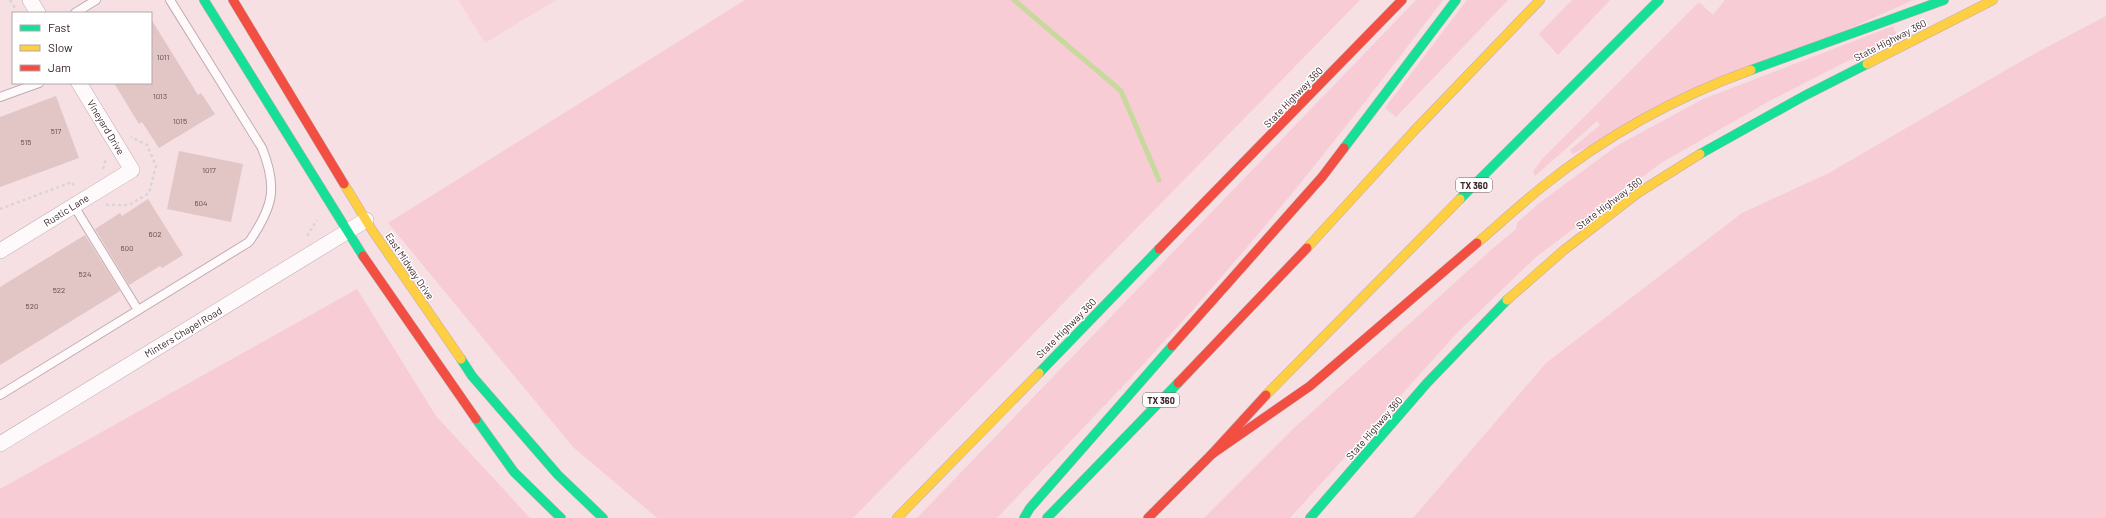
<svg xmlns="http://www.w3.org/2000/svg" width="2106" height="518" viewBox="0 0 2106 518" font-family="Barlow,sans-serif">
  <style>
    .built { fill: #f6d4da }
    .green { fill: #f7ccd4 }
    .lines { fill: none; stroke-linecap: round; stroke-linejoin: round }
    .stream { stroke: #c7d99d; stroke-width: 5 }
    .building { fill: #e2c5c5 }
    .lane-casing { stroke: #c0acaf; stroke-width: 10 }
    .street-casing { stroke: #c0acaf; stroke-width: 16 }
    .fast-casing { stroke: #c0acaf; stroke-width: 10 }
    .slow-casing { stroke: #c0acaf; stroke-width: 10 }
    .jam-casing { stroke: #c0acaf; stroke-width: 10 }
    .path { stroke: #dbd3d5; stroke-width: 2.5; stroke-dasharray: 3 3; stroke-linecap: butt }
    .lane { stroke: #fefafb; stroke-width: 8 }
    .street { stroke: #fefafb; stroke-width: 15 }
    .fast { stroke: #16e098; stroke-width: 9 }
    .slow { stroke: #ffcf43; stroke-width: 9 }
    .jam { stroke: #f24e42; stroke-width: 9 }
    .labels { text-anchor: middle; dominant-baseline: central; stroke-width: 3; stroke-linejoin: round; paint-order: stroke }
    .number-label { font-size: 8px; fill: #654c4f }
    .shield { fill: #fff; stroke: #766568; stroke-width: 1 }
    .shield-label { font-size: 9px; font-weight: bold; fill: #3b2328 }
    .street-label { font-size: 10px; fill: #3b2328; stroke: #fff }
  </style>
  <rect width="100%" height="100%" fill="#f6e0e4"/>
  <!-- built -->
  <polygon class="built" points="458,0 556,0 485,43"/>
  <!-- green -->
  <g class="green">
    <polygon points="745,0 1360,0 853,518 657,518 573,447 388,223"/>
    <path d="M1416,0H1443C1370,96 1297,191 1217,282C1147,363 1071,440 997,518H917Z"/>
    <polygon points="1467,0 1508,0 1396,117 1385,108"/>
    <polygon points="1572,0 1610,0 1558,55 1539,34"/>
    <polygon points="1725,0 1913,0 1572,154 1570,150 1600,125 1597,121 1535,176 1533,172 1543,158 1699,2 1713,15"/>
    <polygon points="2106,16 2106,518 1413,518 1546,363 1742,213 1827,174 2032,55"/>
    <polygon points="1893,26 1897,36 1773,99 1661,163 1536,257 1457,333 1290,518 1204,518 1293,429 1492,249 1516,229 1517,223 1538,204 1618,145 1703,99"/>
    <polygon points="357,289 436,416 530,518 0,518 0,489"/>
  </g>
  <g class="lines">
    <!-- stream -->
    <polyline class="stream" points="1014,0 1121,91 1159,180"/>
  </g>
  <!-- building -->
  <g class="building">
    <polygon points="151,19 198,95 201,93 215,114 159,148 142,122 139,124 114,83 151,83"/>
    <polygon points="56,96 79,158 0,187 0,117"/>
    <polygon points="179,151 243,164 231,222 167,209"/>
    <polygon points="148,199 183,255 162,268 160,266 129,285 95,229 120,213 122,216"/>
    <polygon points="85,235 120,291 0,365 0,287"/>
  </g>
  <g class="lines">
    <defs>
      <g id="lane">
        <polyline points="75,13 96,0"/>
        <polyline points="0,97 39,83"/>
        <polyline points="74,206 138,310"/>
        <path d="M0,395L249,242C273,207 278,188 262,148L170,0"/>
      </g>
      <g id="street">
        <polyline points="30,0 38,13"/>
        <polyline points="0,251 132,170 79,83"/>
        <polyline points="0,444 366,220"/>
      </g>
      <g id="fast">
        <polyline points="204,0 363,256"/>
        <polyline points="1751,70 1944,0"/>
        <polyline points="1344,148 1456,0"/>
        <polyline points="1700,154 1804,96 1867,64"/>
        <polyline points="1460,199 1659,0"/>
        <polyline points="461,359 472,376 558,475 603,518"/>
        <polyline points="1039,373 1159,249"/>
        <polyline points="476,419 514,472 561,518"/>
        <polyline points="1024,518 1030,508 1172,346"/>
        <polyline points="1047,518 1178,383"/>
        <polyline points="1310,518 1427,383 1507,300"/>
      </g>
      <g id="slow">
        <polyline points="1867,64 1993,0"/>
        <polyline points="344,184 372,230 461,359"/>
        <path d="M1477,243C1499,224 1520,205 1542,187C1604,137 1676,97 1751,70"/>
        <polyline points="1307,248 1413,132 1540,0"/>
        <polyline points="1507,300 1564,250 1638,193 1700,154"/>
        <polyline points="1266,395 1460,199"/>
        <polyline points="897,518 1039,373"/>
      </g>
      <g id="jam">
        <polyline points="233,0 344,184"/>
        <polyline points="1159,249 1402,0"/>
        <polyline points="363,256 476,419"/>
        <polyline points="1172,346 1322,177 1344,148"/>
        <polyline points="1178,383 1307,248"/>
        <polyline points="1212,454 1310,386 1477,243"/>
        <polyline points="1148,518 1212,454 1266,395"/>
      </g>
    </defs>
    <!-- lane casing -->
    <use href="#lane" class="lane-casing"/>
    <!-- street casing -->
    <use href="#street" class="street-casing"/>
    <!-- fast casing -->
    <use href="#fast" class="fast-casing"/>
    <!-- slow casing -->
    <use href="#slow" class="slow-casing"/>
    <!-- jam casing -->
    <use href="#jam" class="jam-casing"/>
    <!-- path -->
    <g class="path">
      <polyline points="10,0 15,8"/>
      <polyline points="103,169 106,159"/>
      <polyline points="106,205 129,205 149,193 156,166 147,145 131,137"/>
      <polyline points="0,209 72,182 74,186"/>
      <polyline points="307,236 317,220"/>
    </g>
    <!-- lane -->
    <use href="#lane" class="lane"/>
    <!-- street -->
    <use href="#street" class="street"/>
    <!-- fast -->
    <use href="#fast" class="fast"/>
    <!-- slow -->
    <use href="#slow" class="slow"/>
    <!-- jam -->
    <use href="#jam" class="jam"/>
  </g>
  <g class="labels">
    <!-- number labels -->
    <g class="number-label">
      <text x="163" y="57">1011</text>
      <text x="160" y="96">1013</text>
      <text x="180" y="121">1015</text>
      <text x="56" y="131">517</text>
      <text x="26" y="142">515</text>
      <text x="209" y="170">1017</text>
      <text x="201" y="203">604</text>
      <text x="155" y="234">602</text>
      <text x="127" y="248">600</text>
      <text x="85" y="274">524</text>
      <text x="59" y="290">522</text>
      <text x="32" y="306">520</text>
    </g>
    <!-- shield labels -->
    <g class="shield">
      <rect x="1456" y="178" width="36" height="14" rx="3"/>
      <rect x="1143" y="393" width="36" height="14" rx="3"/>
    </g>
    <g class="shield-label">
      <text x="1474" y="185">TX 360</text>
      <text x="1161" y="400">TX 360</text>
    </g>
    <!-- street labels -->
    <g class="street-label">
      <text transform="translate(1890 40) rotate(-27)">State Highway 360</text>
      <text transform="translate(1293 97) rotate(-46)">State Highway 360</text>
      <text transform="translate(106 127) rotate(59)">Vineyard Drive</text>
      <text transform="translate(1609 203) rotate(-37)">State Highway 360</text>
      <text transform="translate(66 210) rotate(-32)">Rustic Lane</text>
      <text transform="translate(410 266) rotate(56)">East Midway Drive</text>
      <text transform="translate(1066 328) rotate(-45)">State Highway 360</text>
      <text transform="translate(183 332) rotate(-31)">Minters Chapel Road</text>
      <text transform="translate(1374 428) rotate(-49)">State Highway 360</text>
    </g>
  </g>
  <!-- legend -->
  <rect x="12" y="12" width="140" height="72" fill="#ffffff" stroke="#b1a7a9"/>
  <rect x="20" y="25" width="20" height="6" fill="#16e098" stroke="#b1a7a9"/>
  <text x="48" y="32" font-size="12" fill="#3b2328">Fast</text>
  <rect x="20" y="45" width="20" height="6" fill="#ffcf43" stroke="#b1a7a9"/>
  <text x="48" y="52" font-size="12" fill="#3b2328">Slow</text>
  <rect x="20" y="65" width="20" height="6" fill="#f24e42" stroke="#b1a7a9"/>
  <text x="48" y="72" font-size="12" fill="#3b2328">Jam</text>
</svg>
